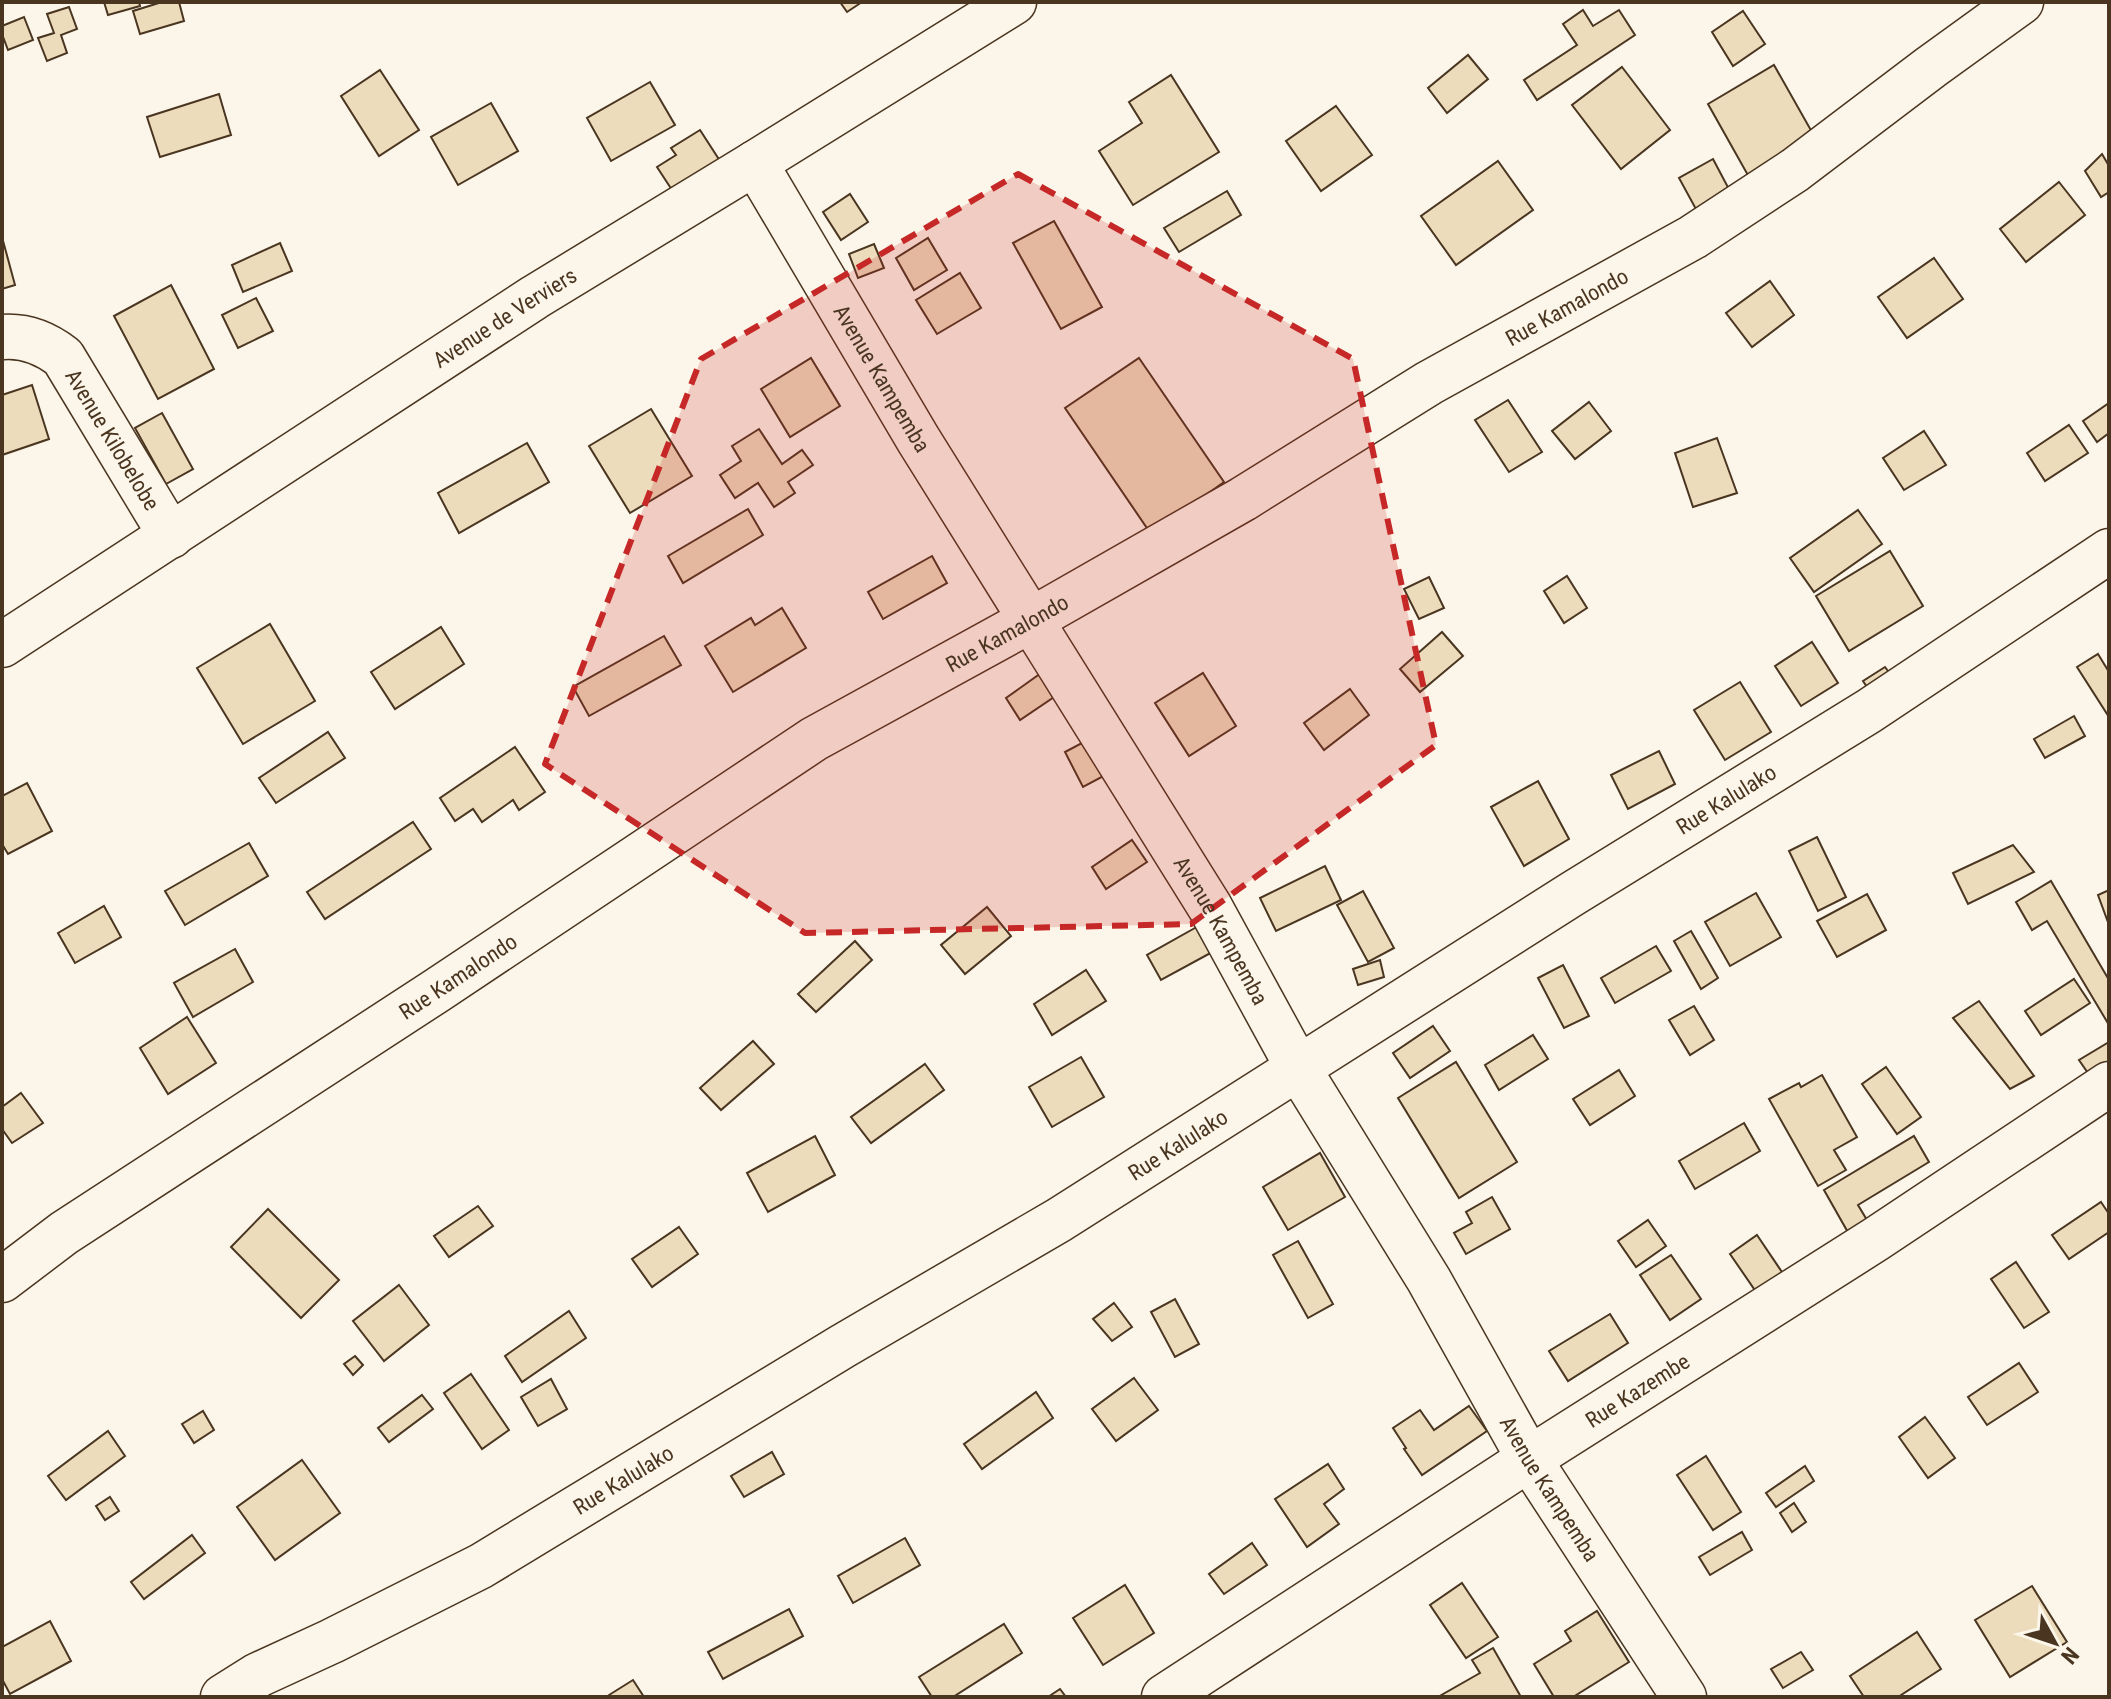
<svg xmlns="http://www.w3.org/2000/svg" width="2111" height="1699" viewBox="0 0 2111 1699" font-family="'Roboto Condensed',sans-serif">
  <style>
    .building { fill: #ecdcbc; stroke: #4a3520; stroke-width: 2 }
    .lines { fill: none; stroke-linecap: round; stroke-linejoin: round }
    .minor-casing { stroke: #4a3520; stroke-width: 47 }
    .minor { stroke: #fbf6e9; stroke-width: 44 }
    .marked { fill: #c62828; fill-opacity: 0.2; stroke: #c62828; stroke-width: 6; stroke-dasharray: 16 10; stroke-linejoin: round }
    .labels { text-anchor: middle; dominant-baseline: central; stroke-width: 6; stroke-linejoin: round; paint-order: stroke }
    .street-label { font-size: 22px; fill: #4a3520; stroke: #fbf6e9 }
  </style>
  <rect width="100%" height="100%" fill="#fbf6e9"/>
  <!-- building -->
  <g class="building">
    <polygon points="104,2 139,2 140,6 108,15"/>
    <polygon points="162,2 179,2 184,21 140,34 133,11"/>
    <polygon points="840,2 862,2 847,12"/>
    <polygon points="69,7 77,29 61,35 67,53 47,61 38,38 54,33 47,14"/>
    <polygon points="1583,10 1593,26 1619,10 1635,35 1537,100 1524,80 1577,45 1563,24"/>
    <polygon points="1743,11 1765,44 1733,66 1712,32"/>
    <polygon points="24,17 33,40 8,50 2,34 2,26"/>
    <polygon points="1468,55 1488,79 1447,113 1428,88"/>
    <polygon points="1774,65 1821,148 1754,186 1708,104"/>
    <polygon points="1622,67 1670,130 1621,169 1572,105"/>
    <polygon points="380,70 419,130 379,156 341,96"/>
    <polygon points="1171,75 1219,152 1133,205 1099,151 1142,123 1129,102"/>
    <polygon points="650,82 675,125 611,161 587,118"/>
    <polygon points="219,94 231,135 160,157 147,117"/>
    <polygon points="491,103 518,151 458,185 431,137"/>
    <polygon points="1336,106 1372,155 1321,191 1286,141"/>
    <polygon points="700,130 720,161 672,190 657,167 676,155 671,148"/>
    <polygon points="2102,154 2109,166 2109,192 2101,197 2085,171"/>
    <polygon points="1713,159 1731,193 1697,211 1679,178"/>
    <polygon points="1498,161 1533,210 1456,265 1421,216"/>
    <polygon points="2059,182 2085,215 2026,262 2000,229"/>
    <polygon points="1227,191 1241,215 1179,252 1164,228"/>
    <polygon points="850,194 868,222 841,240 823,212"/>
    <polygon points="1054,221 1102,307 1061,329 1013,243"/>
    <polygon points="2,237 15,285 2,289"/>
    <polygon points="928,238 947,270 914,290 896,258"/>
    <polygon points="280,243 292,271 243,292 232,265"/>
    <polygon points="874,244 884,268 858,278 849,254"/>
    <polygon points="1934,258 1963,299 1907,338 1878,297"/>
    <polygon points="960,273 981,308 937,334 916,300"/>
    <polygon points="1770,281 1794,315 1752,347 1726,313"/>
    <polygon points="171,285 214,369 158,399 114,316"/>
    <polygon points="256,298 273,331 238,348 222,315"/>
    <polygon points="811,358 840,406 790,437 761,389"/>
    <polygon points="1139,358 1224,482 1151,534 1065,408"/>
    <polygon points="32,385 49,439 2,455 2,395"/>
    <polygon points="1508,400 1542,452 1509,472 1475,420"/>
    <polygon points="1589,402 1611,431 1575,459 1552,431"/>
    <polygon points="2109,403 2109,433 2097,442 2083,421"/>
    <polygon points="651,409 692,476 630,513 589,446"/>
    <polygon points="162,413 193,469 166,484 135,428"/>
    <polygon points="2069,425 2088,453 2045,481 2027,453"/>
    <polygon points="759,429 782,464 802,450 813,465 788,482 795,493 774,507 758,483 735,498 720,475 741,461 732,446"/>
    <polygon points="1924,431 1946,465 1904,490 1883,458"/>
    <polygon points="1717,438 1737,493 1693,507 1675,453"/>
    <polygon points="527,443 549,482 459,533 438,493"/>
    <polygon points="748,509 763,535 683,583 668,556"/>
    <polygon points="1858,510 1882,544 1814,592 1790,558"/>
    <polygon points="1890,551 1923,606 1849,651 1816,596"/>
    <polygon points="932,556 947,583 883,619 868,592"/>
    <polygon points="1567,576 1587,608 1564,623 1544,591"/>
    <polygon points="1429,577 1444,608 1419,619 1404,589"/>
    <polygon points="782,608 806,648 733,692 705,646 751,618 755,625"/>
    <polygon points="270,624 315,701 243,744 197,668"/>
    <polygon points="441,627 464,664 395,709 371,672"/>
    <polygon points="1442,632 1463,656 1420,692 1400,669"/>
    <polygon points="664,636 681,665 589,716 573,687"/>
    <polygon points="1812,642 1838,683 1801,706 1775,666"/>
    <polygon points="2098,654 2109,672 2109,717 2077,667"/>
    <polygon points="1885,667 1897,683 1875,699 1863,681"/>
    <polygon points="1044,671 1060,693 1020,720 1006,698"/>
    <polygon points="1203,673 1236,726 1189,756 1155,703"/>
    <polygon points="1740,682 1771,732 1725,760 1694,710"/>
    <polygon points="1350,689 1369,715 1324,750 1304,723"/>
    <polygon points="2074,716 2085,736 2045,758 2034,739"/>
    <polygon points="328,732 345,758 276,803 259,778"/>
    <polygon points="1095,736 1113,771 1083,787 1065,752"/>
    <polygon points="515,747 545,792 519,810 513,800 482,822 473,809 455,821 440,798"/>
    <polygon points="1659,751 1675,784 1628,809 1611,775"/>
    <polygon points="1538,781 1569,839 1524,866 1491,807"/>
    <polygon points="27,783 52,831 8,854 2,844 2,796"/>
    <polygon points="413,822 431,849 325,919 307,892"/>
    <polygon points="1817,837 1846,897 1818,911 1789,851"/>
    <polygon points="1132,840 1147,862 1106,889 1092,867"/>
    <polygon points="249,843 268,876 185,925 165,891"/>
    <polygon points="2013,845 2034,872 1968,904 1953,873"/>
    <polygon points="1325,866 1341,900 1276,931 1260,898"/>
    <polygon points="2051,881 2109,980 2109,1025 2047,921 2032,930 2016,902"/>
    <polygon points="2109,890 2109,925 2098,895"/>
    <polygon points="1363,891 1394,948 1368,962 1337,905"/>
    <polygon points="1756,893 1781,937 1730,966 1705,922"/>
    <polygon points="1867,894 1886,930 1837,957 1817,921"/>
    <polygon points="104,906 121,937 75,963 58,933"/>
    <polygon points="987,907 1011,936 965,974 941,945"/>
    <polygon points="1202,924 1216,950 1161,980 1147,955"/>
    <polygon points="1691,931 1718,978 1701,989 1674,941"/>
    <polygon points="855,941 872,960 816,1012 798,994"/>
    <polygon points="1656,946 1671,971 1615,1003 1601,978"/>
    <polygon points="235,949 253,982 193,1017 174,983"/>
    <polygon points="1380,960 1384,977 1358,985 1353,969"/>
    <polygon points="1563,965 1589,1016 1564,1028 1538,978"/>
    <polygon points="1086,970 1106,1001 1052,1035 1034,1004"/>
    <polygon points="2074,979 2090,1003 2041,1035 2025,1011"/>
    <polygon points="1979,1001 2034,1076 2010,1089 1953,1018"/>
    <polygon points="1694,1006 1714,1040 1690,1055 1669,1020"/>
    <polygon points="187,1017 216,1063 168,1094 140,1048"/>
    <polygon points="1433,1026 1450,1051 1410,1078 1393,1053"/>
    <polygon points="1533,1035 1548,1059 1499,1090 1485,1065"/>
    <polygon points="753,1041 774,1064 721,1110 700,1088"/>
    <polygon points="2109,1042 2109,1065 2090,1076 2079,1060"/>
    <polygon points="1081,1057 1104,1097 1052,1127 1029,1087"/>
    <polygon points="1456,1062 1517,1162 1459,1198 1398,1098"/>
    <polygon points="925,1064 944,1090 871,1143 851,1117"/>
    <polygon points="1886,1067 1921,1117 1897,1134 1862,1084"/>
    <polygon points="1619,1070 1635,1096 1590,1125 1573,1099"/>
    <polygon points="1822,1075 1857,1137 1834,1150 1846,1170 1818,1186 1769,1099 1799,1083 1801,1087"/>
    <polygon points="21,1093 43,1123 12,1143 2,1129 2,1107"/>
    <polygon points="1744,1123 1760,1151 1695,1189 1679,1161"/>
    <polygon points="815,1136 835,1175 768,1212 747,1173"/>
    <polygon points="1914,1136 1929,1162 1858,1205 1882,1245 1862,1257 1824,1190"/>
    <polygon points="1320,1153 1345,1197 1288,1230 1263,1187"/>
    <polygon points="1492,1197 1510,1229 1466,1254 1454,1233 1472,1223 1466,1212"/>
    <polygon points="2101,1202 2109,1214 2109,1232 2069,1259 2052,1235"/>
    <polygon points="478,1206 493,1226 449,1257 434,1236"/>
    <polygon points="268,1209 339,1280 301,1318 231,1247"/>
    <polygon points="1648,1220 1666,1246 1636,1267 1618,1241"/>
    <polygon points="679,1227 698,1254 652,1287 632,1259"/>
    <polygon points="1757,1235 1788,1281 1761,1299 1730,1254"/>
    <polygon points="1298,1241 1333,1304 1308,1318 1273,1255"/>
    <polygon points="1671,1255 1701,1299 1670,1320 1640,1275"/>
    <polygon points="2016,1262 2049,1312 2024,1328 1991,1279"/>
    <polygon points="399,1285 429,1325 384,1361 353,1321"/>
    <polygon points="1175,1299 1199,1344 1175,1357 1151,1312"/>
    <polygon points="1114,1303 1132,1327 1112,1341 1093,1319"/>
    <polygon points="569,1311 586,1338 522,1382 505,1356"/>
    <polygon points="1610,1314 1628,1343 1568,1381 1549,1351"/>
    <polygon points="355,1356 363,1365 353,1375 344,1364"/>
    <polygon points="2019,1363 2038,1392 1987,1425 1968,1397"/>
    <polygon points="471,1374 509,1430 482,1449 444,1393"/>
    <polygon points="1134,1378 1158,1410 1116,1441 1092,1409"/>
    <polygon points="551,1379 567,1409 538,1426 521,1397"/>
    <polygon points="1036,1392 1053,1418 982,1469 964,1444"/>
    <polygon points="422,1395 433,1409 389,1442 378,1428"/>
    <polygon points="1469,1406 1487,1431 1422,1475 1404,1449 1406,1448 1393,1428 1420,1410 1434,1430"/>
    <polygon points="203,1411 214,1430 194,1443 182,1424"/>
    <polygon points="1925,1417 1955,1458 1928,1478 1899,1437"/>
    <polygon points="108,1431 125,1456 66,1500 48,1476"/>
    <polygon points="772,1452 784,1474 744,1497 731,1476"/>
    <polygon points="1706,1456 1741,1512 1713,1530 1677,1475"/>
    <polygon points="302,1460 340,1513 275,1560 237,1507"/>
    <polygon points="1328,1464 1344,1489 1324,1504 1339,1524 1307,1547 1275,1499"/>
    <polygon points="1805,1466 1814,1481 1776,1507 1766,1493"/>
    <polygon points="110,1497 119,1511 105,1520 96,1506"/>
    <polygon points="1794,1503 1806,1522 1792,1532 1780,1513"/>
    <polygon points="1742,1532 1752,1550 1710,1575 1699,1557"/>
    <polygon points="192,1535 205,1553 144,1599 131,1582"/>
    <polygon points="905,1538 920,1565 853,1603 838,1576"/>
    <polygon points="1252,1543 1267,1565 1224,1594 1209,1574"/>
    <polygon points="1462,1583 1498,1637 1466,1658 1430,1605"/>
    <polygon points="1125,1585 1154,1633 1103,1665 1073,1618"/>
    <polygon points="2032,1586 2067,1642 2010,1677 1975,1620"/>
    <polygon points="789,1609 803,1636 723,1679 708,1652"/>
    <polygon points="1597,1611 1629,1662 1573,1697 1554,1697 1534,1664 1571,1641 1565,1631"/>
    <polygon points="50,1621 71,1661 10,1694 2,1679 2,1647"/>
    <polygon points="1004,1624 1022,1653 953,1697 932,1697 919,1677"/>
    <polygon points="1917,1632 1941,1669 1898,1697 1864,1697 1850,1676"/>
    <polygon points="1493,1648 1521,1697 1438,1697 1480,1673 1472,1660"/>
    <polygon points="1801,1652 1813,1670 1783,1688 1771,1669"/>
    <polygon points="633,1680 644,1697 610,1697 609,1695"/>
    <polygon points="1060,1689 1066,1697 1048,1697"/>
  </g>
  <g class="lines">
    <defs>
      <g id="minor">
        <path id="s1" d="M755,163L918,439L1210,907L1298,1068L1429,1280L1529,1459L1684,1697"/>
        <path id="s2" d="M2,337C25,335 45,343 63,357L171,536"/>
        <path id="s3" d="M2,645L535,297L755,163L1014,2"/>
        <path id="s4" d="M2,1280L64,1233L436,991L814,739L1031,620L1243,499L1429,383L1693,237L1795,170L1931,67L2021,2"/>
        <path id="s5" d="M223,1697L258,1675L332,1641L481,1566L843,1346L1059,1220L1572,894L1869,711L2109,551"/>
        <path id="s6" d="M1164,1697L1529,1459L1876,1239L2109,1084"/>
      </g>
    </defs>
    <!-- minor casing -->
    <use href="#minor" class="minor-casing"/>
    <!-- minor -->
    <use href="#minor" class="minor"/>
  </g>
  <!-- marked area -->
  <path class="marked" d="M1018,174L1353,359L1436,745L1191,924L805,933L545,764L701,359Z"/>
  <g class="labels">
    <!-- street labels -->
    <g class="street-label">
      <text stroke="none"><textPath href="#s4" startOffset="1844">Rue Kamalondo</textPath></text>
      <text stroke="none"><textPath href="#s3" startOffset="600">Avenue de Verviers</textPath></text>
      <text stroke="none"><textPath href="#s1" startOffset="250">Avenue Kampemba</textPath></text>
      <text stroke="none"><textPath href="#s2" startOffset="162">Avenue Kilobelobe</textPath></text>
      <text stroke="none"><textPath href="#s4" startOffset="1196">Rue Kamalondo</textPath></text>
      <text stroke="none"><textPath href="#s5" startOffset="1752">Rue Kalulako</textPath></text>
      <text stroke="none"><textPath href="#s1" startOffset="898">Avenue Kampemba</textPath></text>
      <text stroke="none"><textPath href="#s4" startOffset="548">Rue Kamalondo</textPath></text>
      <text stroke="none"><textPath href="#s5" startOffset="1104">Rue Kalulako</textPath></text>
      <text stroke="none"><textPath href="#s6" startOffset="564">Rue Kazembe</textPath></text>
      <text stroke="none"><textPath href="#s5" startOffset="456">Rue Kalulako</textPath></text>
      <text stroke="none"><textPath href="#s1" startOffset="1546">Avenue Kampemba</textPath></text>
    </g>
  </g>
  <!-- border -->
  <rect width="2111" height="1699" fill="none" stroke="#4a3520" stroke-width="8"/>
  <!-- north arrow -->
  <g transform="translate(2055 1643) rotate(130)" stroke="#fbf6e9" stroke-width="6" paint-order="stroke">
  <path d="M0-6L14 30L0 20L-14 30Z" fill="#4a3520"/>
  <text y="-12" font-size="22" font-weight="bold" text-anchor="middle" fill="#4a3520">N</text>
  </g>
</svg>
